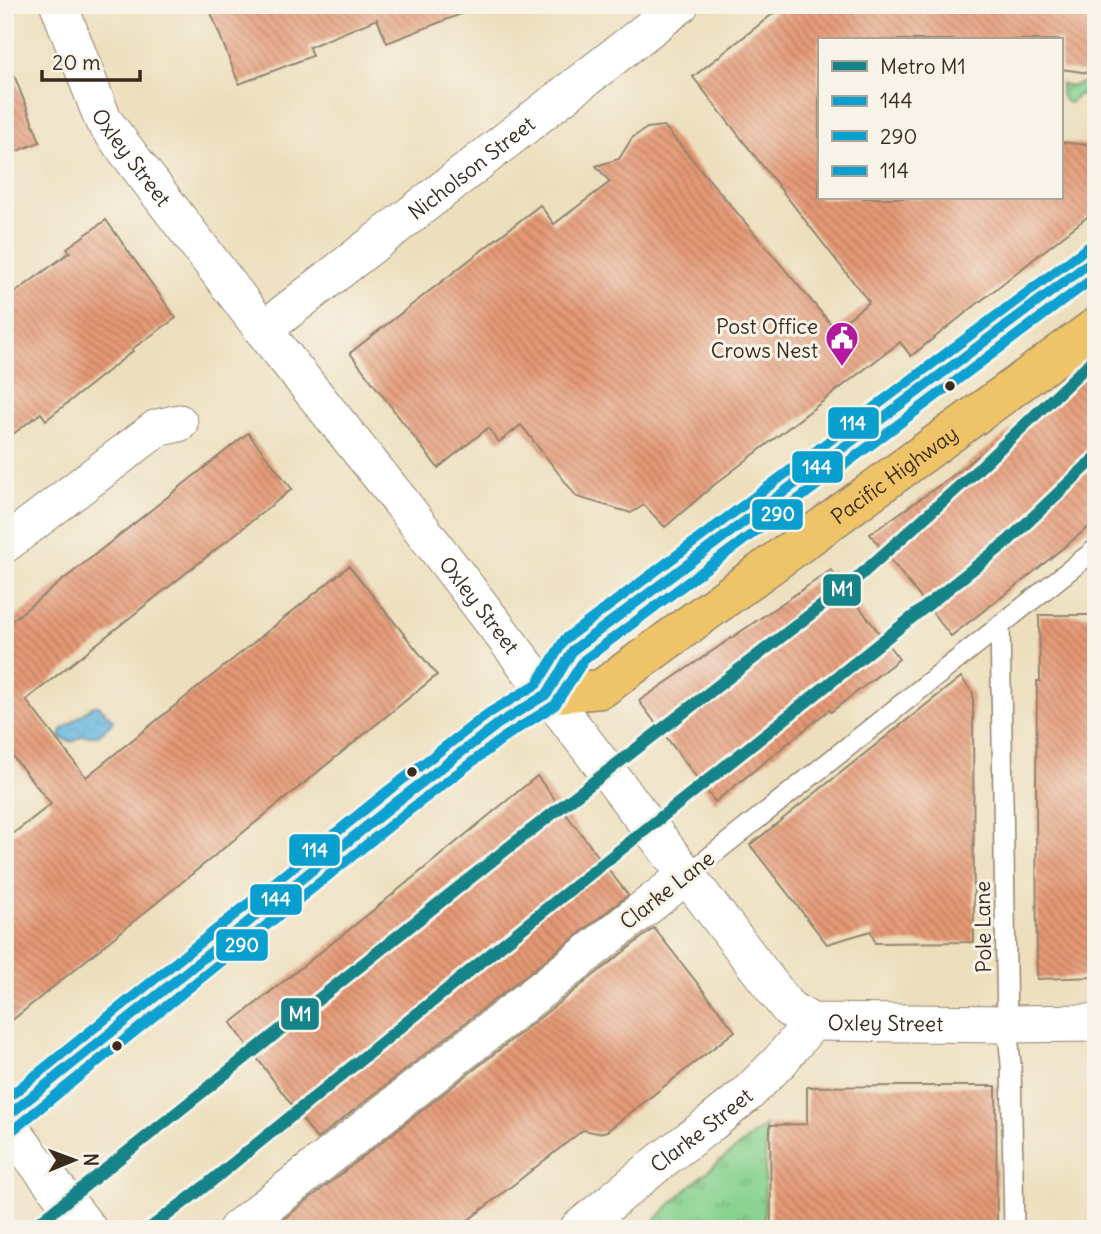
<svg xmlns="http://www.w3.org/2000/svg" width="1101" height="1234" viewBox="0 0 1101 1234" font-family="Delius,sans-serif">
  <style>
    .park { fill: url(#park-tufts); stroke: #607e56; stroke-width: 2 }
    .garden { fill: url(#garden-furrows); stroke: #607e56; stroke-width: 2 }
    .water { fill: url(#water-ripples); stroke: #50707f; stroke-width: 2 }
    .building { fill: url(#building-back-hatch) }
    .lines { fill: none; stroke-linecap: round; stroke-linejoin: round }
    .service-casing { stroke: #94846e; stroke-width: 22 }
    .minor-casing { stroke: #94846e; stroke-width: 39 }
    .primary-casing { stroke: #94846e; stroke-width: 41 }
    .service { stroke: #fff; stroke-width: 19 }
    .minor { stroke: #fff; stroke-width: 37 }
    .primary { stroke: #efc469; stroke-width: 38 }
    .bus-1-casing { stroke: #f7f3e8; stroke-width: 16 }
    .bus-2-casing { stroke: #f7f3e8; stroke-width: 16 }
    .bus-3-casing { stroke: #f7f3e8; stroke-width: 16 }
    .bus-1 { stroke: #09a0d0; stroke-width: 10 }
    .bus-2 { stroke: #09a0d0; stroke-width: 10 }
    .bus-3 { stroke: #09a0d0; stroke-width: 10 }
    .metro-1-casing { stroke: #f7f3e8; stroke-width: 18 }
    .metro-1 { stroke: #168388; stroke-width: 12 }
    .bus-dot { fill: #3b2a1e; stroke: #f7f3e8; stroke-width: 2.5 }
    .labels { text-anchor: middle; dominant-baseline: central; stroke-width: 6; stroke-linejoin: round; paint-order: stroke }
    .street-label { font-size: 21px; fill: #3b2a1e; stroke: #f7f3e8 }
    .poi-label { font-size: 21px; fill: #3b2a1e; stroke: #f7f3e8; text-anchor: end }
    .line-badge { stroke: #f7f3e8; stroke-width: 2.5 }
    .badge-label { font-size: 19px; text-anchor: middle; font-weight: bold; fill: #fff }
  </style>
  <defs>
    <pattern id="park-tufts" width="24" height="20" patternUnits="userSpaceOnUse" patternTransform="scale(1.75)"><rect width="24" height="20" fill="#85d18e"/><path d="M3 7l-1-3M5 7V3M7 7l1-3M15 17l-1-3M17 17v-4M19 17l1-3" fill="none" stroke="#6eaa73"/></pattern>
    <pattern id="garden-furrows" width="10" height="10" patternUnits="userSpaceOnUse" patternTransform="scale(1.75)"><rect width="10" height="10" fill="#85d18e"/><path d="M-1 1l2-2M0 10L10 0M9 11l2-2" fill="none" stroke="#6eaa73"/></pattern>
    <pattern id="water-ripples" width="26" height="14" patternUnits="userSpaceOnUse" patternTransform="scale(1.75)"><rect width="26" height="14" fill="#65b5e0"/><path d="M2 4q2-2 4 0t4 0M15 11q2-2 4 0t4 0" fill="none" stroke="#5493b5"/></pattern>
    <pattern id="building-back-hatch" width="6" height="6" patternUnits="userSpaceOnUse" patternTransform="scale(1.75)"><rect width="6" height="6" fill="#e49874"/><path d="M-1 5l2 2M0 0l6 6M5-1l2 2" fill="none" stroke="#ba7c5f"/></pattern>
  </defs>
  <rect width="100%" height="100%" fill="#f7f3e8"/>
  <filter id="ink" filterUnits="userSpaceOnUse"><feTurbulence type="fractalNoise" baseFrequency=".0143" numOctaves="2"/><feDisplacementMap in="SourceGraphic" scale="14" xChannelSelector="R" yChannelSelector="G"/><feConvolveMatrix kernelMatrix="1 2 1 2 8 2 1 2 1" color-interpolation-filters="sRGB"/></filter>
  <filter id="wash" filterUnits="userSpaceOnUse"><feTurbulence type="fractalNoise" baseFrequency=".00686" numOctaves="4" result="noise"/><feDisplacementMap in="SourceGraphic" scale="28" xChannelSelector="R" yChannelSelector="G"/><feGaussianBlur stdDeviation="1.57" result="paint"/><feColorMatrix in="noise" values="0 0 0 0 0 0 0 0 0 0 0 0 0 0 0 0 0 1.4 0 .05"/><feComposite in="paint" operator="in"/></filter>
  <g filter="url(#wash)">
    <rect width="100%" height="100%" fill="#eddfbd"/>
    <!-- park -->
    <path class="park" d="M766,1125L764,1229H647C682,1189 725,1157 766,1125Z"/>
    <!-- garden -->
    <path class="garden" d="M1086,82L1096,84V96L1090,98L1082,94L1077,96L1070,103C1060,100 1061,94 1061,84L1072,86Z"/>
    <!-- water -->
    <polygon class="water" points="93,706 99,706 113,720 111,724 97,736 82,736 73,742 60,738 62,730"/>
    <g id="blocks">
      <!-- building -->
      <g class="building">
        <polygon points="208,5 479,5 479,7 387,43 377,19 309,47 312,56 239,84"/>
        <polygon points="784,5 1096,5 1096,74 1061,69 1061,40 819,40 819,198 1061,198 1061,142 1096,146 1096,210 911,356 900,342 714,485 665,527 644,505 631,513 577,497 521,425 499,442 488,428 438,468 350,353 540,205 554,224 610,182 596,166 619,159 632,138 647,128 664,126 835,329 869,302 693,77"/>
        <polygon points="5,57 7,57 40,142 5,156"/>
        <polygon points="106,220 176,318 132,349 133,351 46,420 41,413 5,440 5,300 70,252 67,248"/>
        <polygon points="1096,364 1096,521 1025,579 951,636 870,534 947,480"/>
        <polygon points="248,433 292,489 26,700 86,777 349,566 437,675 5,1026 5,840 51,804 5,747 5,626"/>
        <polygon points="831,570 899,659 831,712 829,710 715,802 639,701"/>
        <polygon points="1039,615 1096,615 1096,977 1037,979 1036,783 1037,681 1040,681"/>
        <polygon points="961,677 973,693 974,942 875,943 871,931 827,944 750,845"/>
        <polygon points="537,776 628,895 317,1139 231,1023 365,917"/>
        <polygon points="654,928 735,1031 607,1131 598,1133 583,1130 457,1229 271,1229"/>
        <polygon points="902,1086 996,1086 997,1229 771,1229 770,1125 807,1124 807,1087"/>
      </g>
    </g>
  </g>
  <g filter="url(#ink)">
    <use href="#blocks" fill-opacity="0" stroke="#94846e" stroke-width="2"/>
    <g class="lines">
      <defs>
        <g id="service">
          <polyline points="1000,625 1007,1024 1011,1064 1014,1229"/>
          <polyline points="687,875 1096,549"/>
        </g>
        <g id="minor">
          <path id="s1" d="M59,5L103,120L263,330L401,502L789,1009L812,1022L1007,1024L1096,1023"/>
          <path id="s2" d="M263,330L680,5"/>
          <polyline points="5,544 157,428 179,423"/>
          <polyline points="5,1122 88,1229"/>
          <polyline points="237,1229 687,875"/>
          <path id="s3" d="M578,1229L662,1160L710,1124L747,1094L780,1061L812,1022"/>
        </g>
        <g id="primary">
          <polyline points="547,694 573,650 1096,258"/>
          <path id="s4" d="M5,1118L398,801L498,724L547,694L601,689L1096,327"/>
        </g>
      </defs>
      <!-- service casing -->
      <use href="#service" class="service-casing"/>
      <!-- minor casing -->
      <use href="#minor" class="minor-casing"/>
      <!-- primary casing -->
      <use href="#primary" class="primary-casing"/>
      <!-- service -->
      <use href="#service" class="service"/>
      <!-- minor -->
      <use href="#minor" class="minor"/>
      <!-- primary -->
      <use href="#primary" class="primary"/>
      <defs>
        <polyline id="bus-1" points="5,1118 398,801 498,724 547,694 573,650 1096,258"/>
        <polyline id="bus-2" points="14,1129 407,812 506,736 555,705 584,660 1096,276"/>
        <polyline id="bus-3" points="5,1100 389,790 489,713 537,684 565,639 1088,247"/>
      </defs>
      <!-- bus-1 casing -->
      <use href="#bus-1" class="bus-1-casing"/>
      <!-- bus-2 casing -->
      <use href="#bus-2" class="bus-2-casing"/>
      <!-- bus-3 casing -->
      <use href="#bus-3" class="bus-3-casing"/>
      <!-- bus-1 -->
      <use href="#bus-1" class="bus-1"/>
      <!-- bus-2 -->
      <use href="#bus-2" class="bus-2"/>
      <!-- bus-3 -->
      <use href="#bus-3" class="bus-3"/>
      <defs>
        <g id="metro-1">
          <polyline points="31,1229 508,848 855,580 973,474 1096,357"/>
          <polyline points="149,1229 209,1183 551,905 1008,541 1096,457"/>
        </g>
      </defs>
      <!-- metro-1 casing -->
      <use href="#metro-1" class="metro-1-casing"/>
      <!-- metro-1 -->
      <use href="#metro-1" class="metro-1"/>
    </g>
  </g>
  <!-- icons -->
  <defs>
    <symbol id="civic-pin" viewBox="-11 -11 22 30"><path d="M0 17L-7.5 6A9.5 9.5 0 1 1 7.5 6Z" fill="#b5179e" stroke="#f7f3e8"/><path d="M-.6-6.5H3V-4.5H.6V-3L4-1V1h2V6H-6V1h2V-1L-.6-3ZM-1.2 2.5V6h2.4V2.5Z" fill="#fff"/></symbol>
  </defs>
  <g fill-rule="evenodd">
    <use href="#civic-pin" x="823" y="319" width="38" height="52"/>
  </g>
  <!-- markers -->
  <g class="bus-dot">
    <circle cx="950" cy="386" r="6"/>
    <circle cx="412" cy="772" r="6"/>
    <circle cx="117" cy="1046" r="6"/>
  </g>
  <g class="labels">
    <!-- street labels -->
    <g class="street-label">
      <text stroke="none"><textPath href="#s1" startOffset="170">Oxley Street</textPath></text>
      <text stroke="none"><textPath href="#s2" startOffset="264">Nicholson Street</textPath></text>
      <text stroke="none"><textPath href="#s4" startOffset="1106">Pacific Highway</textPath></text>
      <text stroke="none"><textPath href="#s1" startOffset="737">Oxley Street</textPath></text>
      <text transform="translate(667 890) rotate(-38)">Clarke Lane</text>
      <text transform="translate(983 927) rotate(-91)">Pole Lane</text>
      <text stroke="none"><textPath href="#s1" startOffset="1346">Oxley Street</textPath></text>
      <text stroke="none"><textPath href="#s3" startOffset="158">Clarke Street</textPath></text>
    </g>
    <!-- poi labels -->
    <g class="poi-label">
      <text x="818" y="326">Post Office<tspan x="818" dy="24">Crows Nest</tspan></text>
    </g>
  </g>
  <g class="line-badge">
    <rect x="827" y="406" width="53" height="34" rx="7" fill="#09a0d0"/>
    <rect x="791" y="450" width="53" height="34" rx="7" fill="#09a0d0"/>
    <rect x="751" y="498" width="53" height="33" rx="7" fill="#09a0d0"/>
    <rect x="822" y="573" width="40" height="34" rx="7" fill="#168388"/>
    <rect x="288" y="833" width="53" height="34" rx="7" fill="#09a0d0"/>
    <rect x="249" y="883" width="54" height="33" rx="7" fill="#09a0d0"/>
    <rect x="215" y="928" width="54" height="34" rx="7" fill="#09a0d0"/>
    <rect x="280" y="997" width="40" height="34" rx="7" fill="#168388"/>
  </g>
  <g class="badge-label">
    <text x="853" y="430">114</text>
    <text x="817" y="474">144</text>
    <text x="778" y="521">290</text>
    <text x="842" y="596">M1</text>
    <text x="315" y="857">114</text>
    <text x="276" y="906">144</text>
    <text x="242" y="952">290</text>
    <text x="300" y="1021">M1</text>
  </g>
  <!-- margin -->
  <rect width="1101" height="1234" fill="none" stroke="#f7f3e8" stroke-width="28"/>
  <!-- legend -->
  <rect x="818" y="38" width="245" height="161" fill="#f7f3e8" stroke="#aca397" stroke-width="2"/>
  <rect x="832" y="61" width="35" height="10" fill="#168388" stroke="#aca397" stroke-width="2"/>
  <text x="880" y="74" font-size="21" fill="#3b2a1e">Metro M1</text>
  <rect x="832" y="96" width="35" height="10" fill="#09a0d0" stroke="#aca397" stroke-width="2"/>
  <text x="880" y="108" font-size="21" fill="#3b2a1e">144</text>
  <rect x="832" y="131" width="35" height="10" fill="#09a0d0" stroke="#aca397" stroke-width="2"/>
  <text x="880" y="144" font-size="21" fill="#3b2a1e">290</text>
  <rect x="832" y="166" width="35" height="10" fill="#09a0d0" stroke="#aca397" stroke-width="2"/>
  <text x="880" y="178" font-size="21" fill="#3b2a1e">114</text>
  <!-- north arrow -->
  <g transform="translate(74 1160) rotate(89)" stroke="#f7f3e8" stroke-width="5" paint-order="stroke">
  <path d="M0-5L12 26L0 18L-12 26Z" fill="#3b2a1e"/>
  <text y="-10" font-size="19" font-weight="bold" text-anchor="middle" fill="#3b2a1e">N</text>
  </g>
  <!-- scale -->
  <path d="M42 70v10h98v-10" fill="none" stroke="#3b2a1e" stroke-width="3.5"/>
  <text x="52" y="70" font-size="21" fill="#3b2a1e" stroke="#f7f3e8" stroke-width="5" paint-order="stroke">20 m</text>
</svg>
